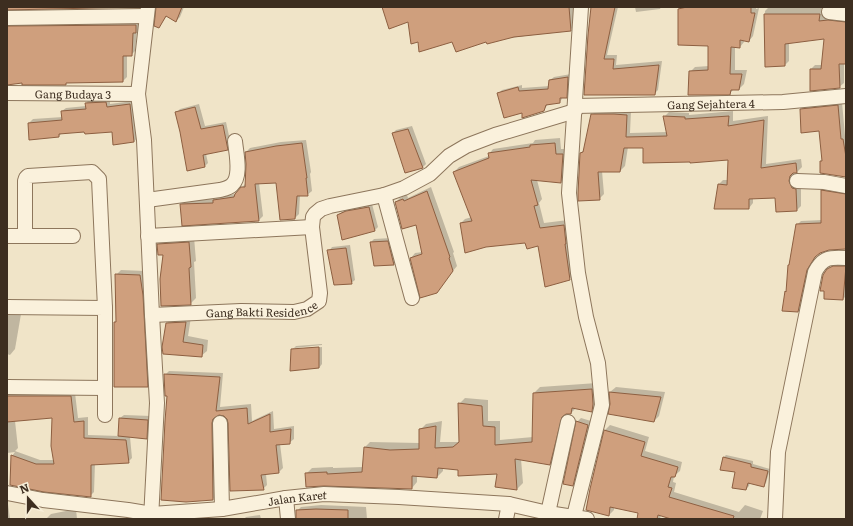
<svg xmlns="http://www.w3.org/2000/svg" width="853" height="526" viewBox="0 0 853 526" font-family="Literata,serif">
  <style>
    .shadow { fill: #0003; fill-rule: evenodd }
    .building { fill: #cf9f7d; stroke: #8d5f41 }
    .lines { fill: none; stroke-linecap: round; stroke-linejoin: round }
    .street-casing { stroke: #8d765c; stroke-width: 16 }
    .street { stroke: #faf1dc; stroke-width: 14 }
    .labels { text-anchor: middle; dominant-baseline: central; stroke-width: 3; stroke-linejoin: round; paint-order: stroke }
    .street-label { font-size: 11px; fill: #3d2e20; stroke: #f7eed8 }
  </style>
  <rect width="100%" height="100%" fill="#f0e4c8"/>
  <!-- shadow -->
  <g class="shadow">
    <polygon points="157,7 184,7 180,17 176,21 167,16 158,27"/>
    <polygon points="383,7 574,7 575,25 570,30 487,41 419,40 409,20"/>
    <polygon points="592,7 618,7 607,55 617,55 616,65 662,61 658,90 654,94 585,94"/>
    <polygon points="635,7 661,7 660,9 636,12"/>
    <polygon points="681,7 756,7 756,9 759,8 753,36 749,41 745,40 744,42 740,47 735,47 735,70 747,70 744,84 739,89 734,89 729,94 690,72 695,67 709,66 709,45 679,9"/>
    <polygon points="769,7 825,7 846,18 846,63 844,63 844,83 839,87 811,69 815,65 823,65 825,38 789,42 789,61 785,65 766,66 765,11"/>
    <polygon points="7,21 140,21 140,28 137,31 135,51 131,55 127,55 127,77 123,81 67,82 65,84 23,82 7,84"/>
    <polygon points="571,74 570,93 566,97 563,97 560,102 548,104 544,110 523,112 498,94 502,90 522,85 522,88 550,86 550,80 554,77"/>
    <polygon points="90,99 110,99 110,104 133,101 137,138 134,142 113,131 62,133 59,136 29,123 33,119 63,117 62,111 66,108 86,106 86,103"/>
    <polygon points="842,102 845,136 846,136 846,176 821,161 823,160 820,130 801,109 805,106"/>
    <polygon points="199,104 205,126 226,122 231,145 227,149 206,154 208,163 204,167 176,113 180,109"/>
    <polygon points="597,110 631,111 630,133 667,132 665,116 669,112 689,113 689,115 733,111 733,121 768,116 766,164 801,159 802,167 797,172 794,172 793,176 801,185 801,206 797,210 776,196 753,198 753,203 749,208 718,185 723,180 728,180 729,159 644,147 628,147 625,166 620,171 602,171 604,194 599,199 581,153 585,149 592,115"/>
    <polygon points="412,126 426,164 423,167 393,133 396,130"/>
    <polygon points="560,138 561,149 567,149 565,177 561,182 537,180 542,199 539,203 544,223 568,220 574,275 569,279 539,245 461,223 465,219 472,217 454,172 459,167 489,156 489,154 493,149 533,143 535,140"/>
    <polygon points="306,140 311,172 310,174 312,191 307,195 300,195 299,214 295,218 277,182 259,183 263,216 259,220 181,204 186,200 215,199 219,196 236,194 246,183 246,152 250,148 281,142"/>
    <polygon points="431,187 454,252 453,253 457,266 436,292 411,258 415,253 423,252 416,223 396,202 400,198 407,195 408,198"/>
    <polygon points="825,187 846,190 846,249 830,249 819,253 811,263 801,308 798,311 786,292 787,290 797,225 801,221 822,220 822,191"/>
    <polygon points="372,204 378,227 374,231 338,215 342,212 350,208"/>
    <polygon points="194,237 196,261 194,262 196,298 190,304 165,254 158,244 164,239"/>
    <polygon points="391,238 397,260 394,264 375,265 371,242 374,239"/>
    <polygon points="350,245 355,280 351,283 329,251 332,247"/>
    <polygon points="846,263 846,296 843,299 826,273 834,264"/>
    <polygon points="121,270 145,271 152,381 147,386 114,323 117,320 116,275"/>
    <polygon points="7,314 21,314 15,349 10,355 7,354"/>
    <polygon points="191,317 188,336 208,340 207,351 201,356 164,353 167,323 173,318"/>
    <polygon points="322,344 322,345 294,348 294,350 322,347 322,364 319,368 292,350 296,346"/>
    <polygon points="169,371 223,373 220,407 251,404 252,421 273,411 274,429 294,426 294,439 289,443 280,444 283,468 279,472 266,474 267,485 263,489 229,422 224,414 216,415 217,495 213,499 168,395 165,375"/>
    <polygon points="597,383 597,405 591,410 576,408 571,413 566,413 555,458 550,464 521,459 523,483 517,489 498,472 443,467 443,471 437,477 417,475 417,482 412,488 306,474 312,468 333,467 333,468 363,467 365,447 370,442 420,443 420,430 426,424 442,421 440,442 460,442 459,404 465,398 488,400 488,421 500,421 500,440 533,437 534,393 540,387"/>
    <polygon points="616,387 665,392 659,416 654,421 611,405 610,392"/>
    <path d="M7,390L75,393L78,418L88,417V435L119,436L120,418L124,415L151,416L150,434L146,438L130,437L132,458L128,462L95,463L94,492L90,496L12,456L15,452L7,453ZM53,417L54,460H40L15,451L18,448L15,421Z"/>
    <polygon points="581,418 591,421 576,481 572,485 577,422"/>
    <polygon points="610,425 649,437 645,451 682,462 680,471 674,476 673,482 676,483 674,492 739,512 745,505 763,511 760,519 675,519 661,515 660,519 638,519 639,512 614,507 614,510 609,515 587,510 605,430"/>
    <polygon points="726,455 753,461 753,464 770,469 766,483 764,485 750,482 749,486 746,489 736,472 723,458"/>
    <polygon points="7,504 8,504 10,519 7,519"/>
    <polygon points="321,505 366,507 367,519 297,519 297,511 301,507"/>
    <polygon points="76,509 77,519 46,519 51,514"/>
    <polygon points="260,515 261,519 244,519 246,517"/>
  </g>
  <!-- building -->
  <g class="building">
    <polygon points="7,7 139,7 7,10"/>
    <polygon points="156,7 182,7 176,22 166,16 159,28 154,26"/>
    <polygon points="382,7 569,7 571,31 514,37 487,44 486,42 456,52 452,42 419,52 418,42 411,44 408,22 389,29"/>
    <polygon points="591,7 615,7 604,59 614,59 613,69 659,65 655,95 584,95 588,35"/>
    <polygon points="687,7 751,7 751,13 755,13 749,42 740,40 740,48 731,47 730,74 742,74 739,90 731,90 730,95 688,95 689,71 708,70 708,46 678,45 678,9"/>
    <polygon points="764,14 820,14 819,21 828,20 846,22 846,64 839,64 840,88 810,91 810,69 821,69 824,39 785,44 785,66 765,67"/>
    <polygon points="136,25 136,33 133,33 132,56 123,56 123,82 66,83 66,85 22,85 22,83 7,85 7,26"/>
    <polygon points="568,77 567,98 560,98 560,103 546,105 544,111 522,118 522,113 504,118 497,93 518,87 519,91 548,89 549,80"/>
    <polygon points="106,102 107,107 130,104 134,142 113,145 112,132 85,134 84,132 59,134 59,137 29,140 28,123 62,120 61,111 86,109 85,103"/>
    <polygon points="838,105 841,139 843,139 846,157 846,177 820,173 820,161 822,161 819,131 801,133 800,109"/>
    <polygon points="195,107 201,129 223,125 228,150 203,155 205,167 187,171 180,132 175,112"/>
    <polygon points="591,114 614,114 627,115 626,137 667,136 663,116 685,117 685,119 729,116 728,126 764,120 761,168 796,163 797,173 793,173 790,176 789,181 792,188 796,189 797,211 776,212 775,198 749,199 749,209 714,209 718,184 727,185 728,160 690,163 690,162 643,163 643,148 624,148 620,172 598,172 600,200 578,201 578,193 580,153 583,152"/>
    <polygon points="408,129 423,168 405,173 392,133"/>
    <polygon points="302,143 307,178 306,178 308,196 297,196 295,219 280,220 276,183 255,184 259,221 182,226 180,204 213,203 213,200 234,197 235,194 241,187 245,187 246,164 245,152 276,146"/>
    <polygon points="555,143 556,154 563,154 561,183 531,180 538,205 534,206 540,228 564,225 566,244 565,244 570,280 545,287 538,246 527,249 525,243 486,247 465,253 460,223 472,221 453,172 489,158 488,153 530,147 530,145"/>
    <polygon points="821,190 846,194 846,249 829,250 820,253 815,257 807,270 798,312 782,311 785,291 786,292 788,265 789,265 796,224 821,223"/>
    <polygon points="427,191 450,257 449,258 453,271 437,293 420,298 410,258 422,254 416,225 402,229 395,202 403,199 404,201"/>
    <polygon points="369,207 375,231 342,240 337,215 346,211"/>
    <polygon points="388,241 394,265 374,266 370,242"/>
    <polygon points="189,242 191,267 189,268 191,305 161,306 160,279 163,255 158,255 157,244"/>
    <polygon points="346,248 352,284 334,285 327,250"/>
    <polygon points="833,266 846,266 843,300 824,299 824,291 820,291 823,275 827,269"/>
    <polygon points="115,274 140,275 143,295 148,387 114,387 114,322 116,322"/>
    <polygon points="186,322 183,342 203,345 202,357 163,354 162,347 166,323"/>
    <polygon points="319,347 319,368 290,371 291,349"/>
    <polygon points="164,374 220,377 216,411 247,408 248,424 270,414 270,432 291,429 290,444 276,445 279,473 261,475 264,490 230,491 228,423 227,419 224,416 219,415 213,419 212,423 213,500 186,502 161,500 165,421 167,396 165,396"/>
    <polygon points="592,389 593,404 592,412 572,408 571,414 566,414 562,417 550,465 515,459 517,490 495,487 497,474 458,476 458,470 438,468 437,478 412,476 412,489 324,486 306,487 305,473 327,472 327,474 362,472 364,447 390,450 419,449 419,429 436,426 435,448 453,447 459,442 458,403 482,406 483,426 495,427 495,445 532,442 533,393"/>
    <polygon points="609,392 661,397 654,422 608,414 610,404"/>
    <polygon points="7,396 71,396 74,422 84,421 84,438 126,440 129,463 91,465 91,497 44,492 10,485 11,455 36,464 54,464 51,446 52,418 7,422"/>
    <polygon points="119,418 148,420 147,439 118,436"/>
    <polygon points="576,421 588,425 573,486 563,484"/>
    <polygon points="604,430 645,442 641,456 678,467 675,477 671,477 668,487 672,488 669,497 734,516 733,519 671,519 658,515 657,519 637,519 638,513 610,507 609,516 586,510 590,489"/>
    <polygon points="723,457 751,464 751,467 768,471 764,487 748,483 746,490 732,488 735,472 720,470"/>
    <polygon points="316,509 348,510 348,519 296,519 296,510"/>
  </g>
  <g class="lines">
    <defs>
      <g id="street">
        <polyline points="148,7 138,94 144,140 152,315 157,403 151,519"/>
        <polyline points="829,12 846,14"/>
        <polyline points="7,18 146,16"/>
        <path id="s1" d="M7,93L138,94"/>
        <path id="s2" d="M575,106L783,102L846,96"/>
        <polyline points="797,181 824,182 846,186"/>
        <polyline points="384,195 412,298"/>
        <path d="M147,200L220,190C224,189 229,188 232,185C242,176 236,153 235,141"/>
        <polyline points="7,236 25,236 25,181 26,178 28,176 92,172 99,179 105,308"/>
        <polyline points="25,236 73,236"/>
        <polyline points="148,236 312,227"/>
        <polyline points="7,307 105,308 105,388 7,387"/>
        <path id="s3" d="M152,315L241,311L294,312L307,309L319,301L320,293L312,227L313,217L315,214L321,209L330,206L384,195L404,188L430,174L449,156L466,146L495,135L575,111"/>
        <polyline points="105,415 105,388"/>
        <polyline points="220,423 222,509"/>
        <path id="s4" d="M7,493L43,500L128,510L152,514L222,509L286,498L324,494L399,497L509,504L548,513L587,519"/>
        <polyline points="286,498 288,519"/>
        <polyline points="548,513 568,422"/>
        <polyline points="574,516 602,405 598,363 586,317 578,273 569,193 581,7"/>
        <polyline points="506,519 509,504"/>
        <path d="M775,519L778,452L815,272C823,257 830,257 846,258"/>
      </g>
    </defs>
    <!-- street casing -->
    <use href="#street" class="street-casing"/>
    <!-- street -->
    <use href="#street" class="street"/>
  </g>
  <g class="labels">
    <!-- street labels -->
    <g class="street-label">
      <text stroke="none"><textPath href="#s1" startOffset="66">Gang Budaya 3</textPath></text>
      <text stroke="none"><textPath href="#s2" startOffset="136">Gang Sejahtera 4</textPath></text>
      <text stroke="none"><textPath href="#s3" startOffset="110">Gang Bakti Residence</textPath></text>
      <text stroke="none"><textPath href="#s4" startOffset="293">Jalan Karet</textPath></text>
    </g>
  </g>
  <!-- border -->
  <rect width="853" height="526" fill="none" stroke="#3d2e20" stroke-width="16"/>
  <!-- north arrow -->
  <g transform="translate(28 498) rotate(339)" stroke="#f7eed8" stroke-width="3" paint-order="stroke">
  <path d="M0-3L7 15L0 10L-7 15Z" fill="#3d2e20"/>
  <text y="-6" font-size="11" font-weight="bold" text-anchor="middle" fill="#3d2e20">N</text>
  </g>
</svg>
